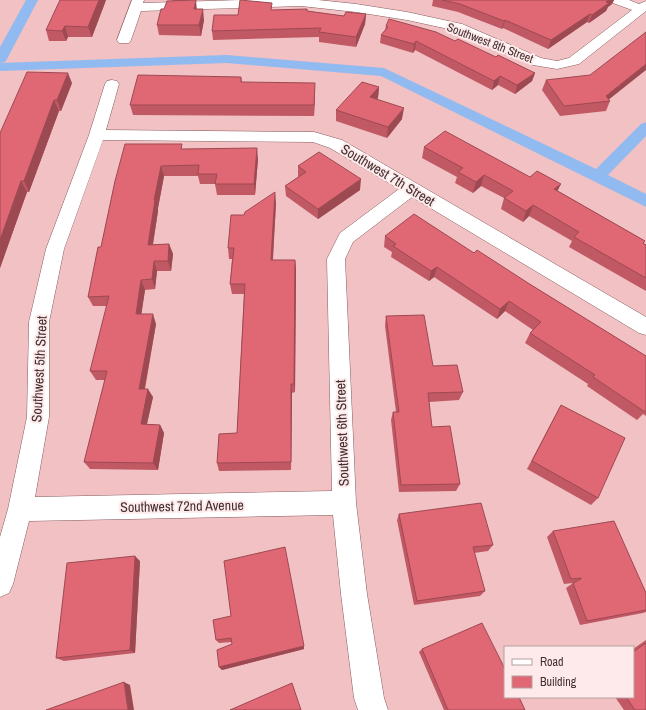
<svg xmlns="http://www.w3.org/2000/svg" width="646" height="710" viewBox="0 0 646 710" font-family="'Archivo Narrow',sans-serif">
  <style>
    .lines { fill: none; stroke-linecap: round; stroke-linejoin: round }
    .canal { fill: #91baf0; fill-rule: evenodd }
    .street-casing { stroke: #865c5e; stroke-width: 1 }
    .street { fill: #fff; fill-rule: evenodd }
    .wall { fill: #c15965 }
    .shaded-wall { fill: #9d4952 }
    .building { fill: #e06875; stroke: #9d4952 }
    .labels { text-anchor: middle; dominant-baseline: central; stroke-width: 4; stroke-linejoin: round; paint-order: stroke }
    .far-street-label { font-size: 12px; fill: #433030; stroke: #ffeaeb }
    .street-label { font-size: 14px; fill: #433030; stroke: #ffeaeb }
  </style>
  <rect width="100%" height="100%" fill="#f2c1c3"/>
  <g class="lines">
    <!-- canal -->
    <polygon class="canal" points="26,0 38,0 7,59 5,62 0,63 227,55 384,68 596,169 641,124 646,122 646,136 608,175 646,194 646,207 381,76 227,63 0,71 0,47"/>
    <defs>
      <g id="street">
        <polygon points="132,0 144,0 143,3 241,0 318,0 356,4 407,12 462,24 541,58 557,61 569,58 632,10 613,3 611,0 629,0 639,4 646,1 646,11 579,64 557,69 533,65 453,30 407,20 356,12 301,6 141,11 131,40 129,43 119,43 117,40"/>
        <path d="M112,80L117,81L119,84L106,130L314,132L342,140L646,317V335L639,333L412,197L353,242L345,259L356,503L367,594L384,698L388,710H358L354,698L341,594L333,515L29,521L13,584L9,593L0,597V537L8,509L27,417L29,322L46,249L89,135L105,84L107,81ZM103,140L313,142L330,148L399,189L340,233L327,259L332,491L35,497L49,417V322L64,249Z"/>
      </g>
    </defs>
    <!-- street casing -->
    <use href="#street" class="street-casing"/>
    <!-- street -->
    <use href="#street" class="street"/>
  </g>
  <!-- wall -->
  <g class="wall">
    <polygon points="106,0 92,37 68,37 66,41 49,41 46,30"/>
    <polygon points="172,0 192,0 172,1"/>
    <polygon points="433,0 614,0 612,4 608,7 606,11 589,23 587,22 548,49 503,28 502,29 458,12 432,6"/>
    <polygon points="197,9 204,20 201,36 159,35 157,25"/>
    <polygon points="272,10 307,11 344,16 366,14 365,24 356,47 319,42 319,37 213,40 212,31 238,15"/>
    <polygon points="386,26 455,41 535,73 532,81 515,94 498,85 492,90 415,50 413,53 380,43 381,35 385,30"/>
    <polygon points="241,77 242,82 315,93 314,116 133,115 130,105"/>
    <polygon points="546,80 609,100 610,101 606,111 560,116 542,90"/>
    <polygon points="72,83 61,111 59,111 29,192 27,192 0,268 0,133"/>
    <polygon points="379,87 378,98 376,99 402,119 387,138 336,121 336,110"/>
    <polygon points="424,147 558,191 645,241 643,243 646,245 646,291 569,247 572,241 529,216 523,222 501,209 504,198 481,186 473,193 455,183 457,177 422,158"/>
    <polygon points="183,149 258,159 255,195 217,195 215,184 200,184 198,176 164,176 158,208 158,211 153,245 169,244 173,254 171,271 157,271 155,289 145,290 141,314 156,324 145,389 153,397 147,424 160,425 164,433 158,470 90,469 84,462 105,380 96,380 90,371 107,306 93,306 88,297 101,247 115,181"/>
    <polygon points="298,166 360,190 318,219 286,196 285,186 298,177"/>
    <polygon points="276,203 273,260 295,260 296,270 295,392 292,393 291,470 219,471 217,463 237,433 244,294 232,294 230,284 232,259 229,259 228,248 244,215"/>
    <polygon points="385,236 474,253 528,283 646,356 646,416 643,414 637,420 587,386 588,384 525,343 530,333 533,330 505,311 497,319 434,277 429,281 391,257 392,252 384,247"/>
    <polygon points="386,316 433,366 463,392 459,400 429,402 432,427 460,484 456,491 399,492 391,420 393,412 396,412 385,326"/>
    <polygon points="561,405 598,498 591,505 527,469 556,414"/>
    <polygon points="399,514 493,545 488,551 474,553 485,591 480,596 414,605 397,520"/>
    <polygon points="553,531 646,593 646,612 643,613 580,625 566,588 573,583 564,584 547,537"/>
    <polygon points="140,561 135,653 64,661 56,658"/>
    <polygon points="213,620 304,649 222,670 219,667 232,644 232,642 219,643 216,640"/>
    <polygon points="646,640 646,710 624,710 615,697 633,697 633,649"/>
    <polygon points="422,649 525,710 444,710 419,652"/>
  </g>
  <!-- shaded-wall -->
  <g class="shaded-wall">
    <polygon points="99,0 106,0 92,37 88,27"/>
    <polygon points="196,0 197,11 194,9"/>
    <polygon points="609,0 614,0 612,4 608,7 606,11 589,23 592,15"/>
    <polygon points="203,9 204,20 201,36 199,25"/>
    <polygon points="366,14 365,24 356,47 356,37"/>
    <polygon points="590,14 587,22 548,49 551,40"/>
    <polygon points="505,20 503,28 502,29 504,21"/>
    <polygon points="65,26 68,37 66,41 62,31"/>
    <polygon points="416,41 415,50 413,53 414,44"/>
    <polygon points="646,64 646,70 607,101 606,96"/>
    <polygon points="68,73 72,83 61,111 57,100"/>
    <polygon points="535,73 532,81 515,94 517,85"/>
    <polygon points="500,76 498,85 492,90 494,81"/>
    <polygon points="315,83 315,93 314,116 314,105"/>
    <polygon points="379,87 378,98 369,108 370,97"/>
    <polygon points="54,100 59,111 29,192 24,181"/>
    <polygon points="404,108 402,119 387,138 388,127"/>
    <polygon points="257,148 258,159 255,195 254,184"/>
    <polygon points="161,166 164,176 158,208 158,211 151,255 148,245 154,200"/>
    <polygon points="484,175 481,186 473,193 476,182"/>
    <polygon points="361,179 360,190 318,219 318,209"/>
    <polygon points="21,181 27,192 0,268 0,240"/>
    <polygon points="561,184 556,194 554,189"/>
    <polygon points="275,192 276,203 272,270 271,260"/>
    <polygon points="533,205 529,216 523,222 526,211"/>
    <polygon points="169,244 173,254 171,271 168,261"/>
    <polygon points="295,260 296,270 295,392 294,384"/>
    <polygon points="154,261 157,271 155,289 152,279"/>
    <polygon points="437,267 434,277 429,281 431,271"/>
    <polygon points="141,280 145,290 140,324 136,314"/>
    <polygon points="509,301 505,311 497,319 500,309"/>
    <polygon points="153,314 156,324 143,397 139,389"/>
    <polygon points="291,384 292,393 291,470"/>
    <polygon points="148,389 153,397 145,432 141,424"/>
    <polygon points="160,425 164,433 158,470 153,463"/>
    <polygon points="135,556 140,561 135,653 130,650"/>
    <polygon points="304,646 304,649 222,670 219,667"/>
    <polygon points="124,682 130,685 134,710 128,710"/>
  </g>
  <!-- building -->
  <g class="building">
    <polygon points="60,0 99,0 88,27 65,26 62,31 46,30"/>
    <polygon points="196,0 194,9 203,9 199,25 157,25 161,9 164,9 167,1"/>
    <polygon points="240,0 272,3 271,10 307,9 307,11 344,16 346,12 366,14 356,37 319,32 321,28 212,31 214,15 238,15"/>
    <polygon points="442,0 609,0 606,2 609,3 592,15 590,14 551,40 505,20 504,21 460,4"/>
    <polygon points="389,19 436,32 455,41 458,39 496,57 498,55 535,73 517,85 500,76 494,81 416,41 414,44 381,35 388,27 386,26"/>
    <polygon points="646,32 646,64 606,96 610,101 564,106 546,80 590,75"/>
    <polygon points="27,72 68,73 57,100 54,100 24,181 21,181 0,240 0,133"/>
    <polygon points="138,75 241,77 241,82 315,83 314,105 130,105"/>
    <polygon points="362,82 379,87 370,97 404,108 388,127 336,110"/>
    <polygon points="445,131 530,177 537,171 561,184 554,189 645,241 643,243 646,245 646,278 574,237 579,232 533,205 526,211 504,198 513,191 484,175 476,182 458,172 463,168 424,147"/>
    <polygon points="125,144 182,144 181,149 257,148 254,184 215,184 217,174 198,174 199,165 161,166 154,200 155,200 148,245 169,244 168,261 154,261 152,279 141,280 136,314 153,314 139,389 148,389 141,424 160,425 153,463 84,462 107,371 90,371 109,296 88,297 98,247 101,247 115,181"/>
    <polygon points="319,152 361,179 318,209 285,186 306,172 298,166"/>
    <polygon points="275,192 271,260 295,260 294,384 291,384 291,462 217,463 219,434 237,433 245,284 230,284 234,248 228,248 231,215 244,215 245,212"/>
    <polygon points="414,214 474,253 477,250 528,283 646,356 646,410 645,412 593,377 595,375 530,333 541,322 509,301 500,309 437,267 431,271 393,246 396,244 385,236"/>
    <polygon points="424,315 433,366 457,365 463,392 428,393 432,427 450,426 460,484 401,485 393,412 399,412 386,316"/>
    <polygon points="561,405 625,438 598,498 532,461"/>
    <polygon points="481,503 493,545 473,547 485,591 417,601 399,514"/>
    <polygon points="614,521 646,593 646,610 587,621 573,583 581,579 581,578 571,579 553,531"/>
    <polygon points="285,547 304,646 219,667 217,650 232,644 231,638 216,640 213,620 231,616 224,561"/>
    <polygon points="135,556 130,650 56,658 67,563"/>
    <polygon points="482,623 505,669 505,697 519,697 525,710 448,710 422,649"/>
    <polygon points="646,643 646,710 635,710 626,697 633,697 633,652"/>
    <polygon points="124,682 128,710 46,710"/>
    <polygon points="292,683 301,710 230,710"/>
  </g>
  <g class="labels">
    <!-- far-street labels -->
    <g class="far-street-label">
      <text transform="translate(490 43) rotate(21)">Southwest 8th Street</text>
    </g>
    <!-- street labels -->
    <g class="street-label">
      <text transform="translate(388 175) rotate(31)">Southwest 7th Street</text>
      <text transform="translate(39 369) rotate(-87)">Southwest 5th Street</text>
      <text transform="translate(342 433) rotate(-92)">Southwest 6th Street</text>
      <text transform="translate(182 506) rotate(-1)">Southwest 72nd Avenue</text>
    </g>
  </g>
  <!-- legend -->
  <rect x="504" y="646" width="130" height="52" fill="#ffeaeb" stroke="#b4a0a0"/>
  <rect x="512" y="659" width="20" height="6" fill="#ffffff" stroke="#b4a0a0"/>
  <text x="540" y="666" font-size="12" fill="#433030">Road</text>
  <rect x="512" y="676" width="20" height="12" fill="#e06875" stroke="#b4a0a0"/>
  <text x="540" y="686" font-size="12" fill="#433030">Building</text>
</svg>
